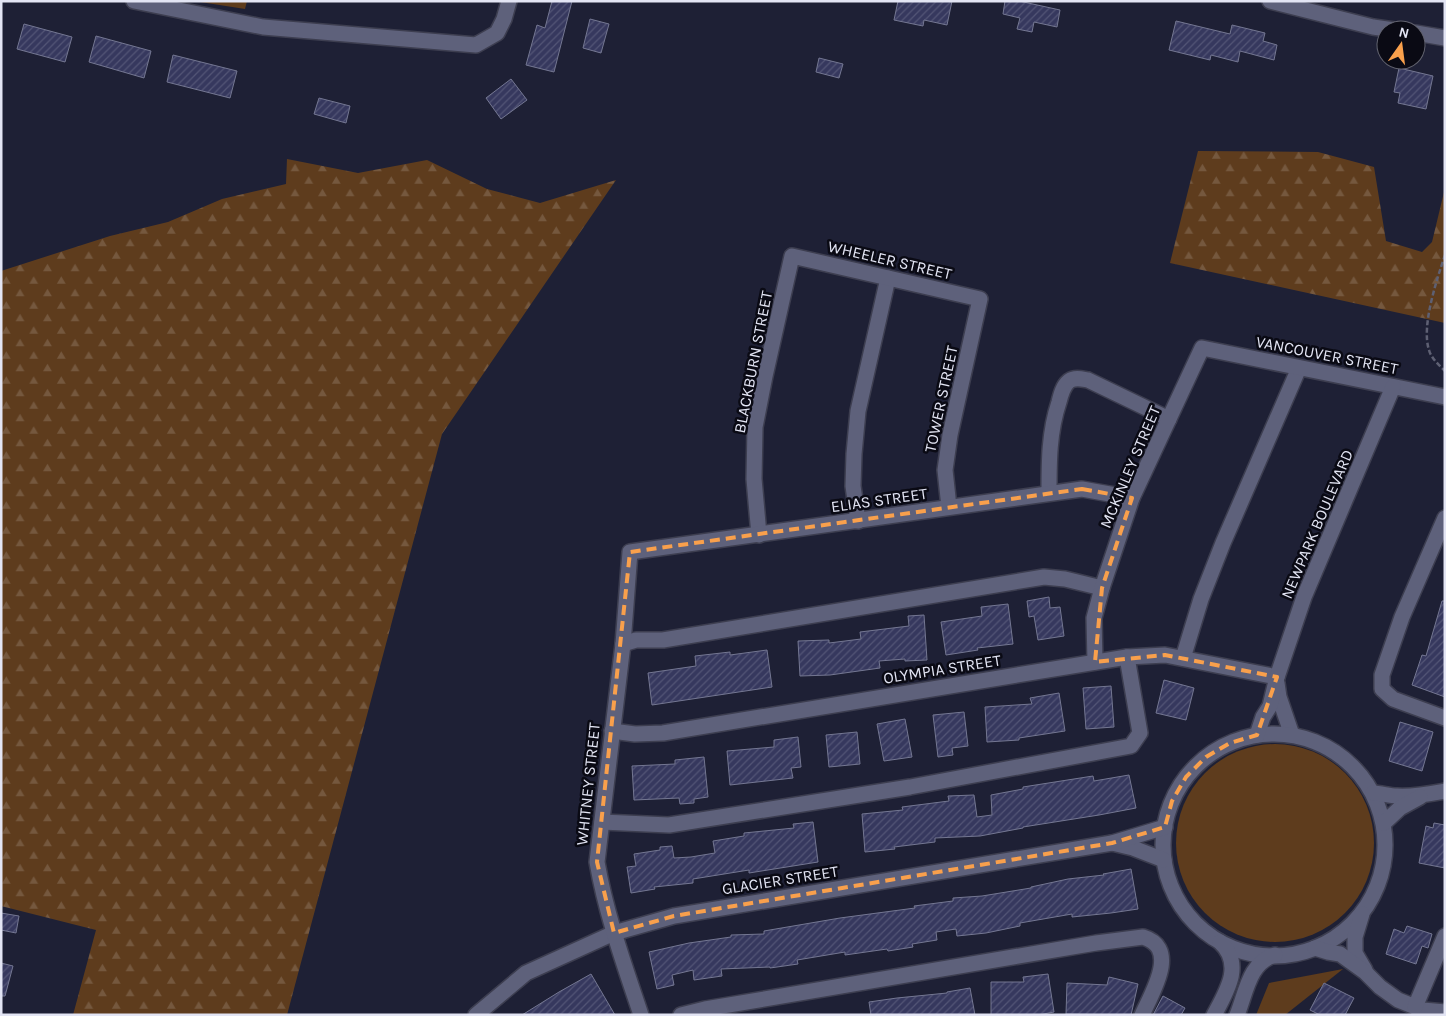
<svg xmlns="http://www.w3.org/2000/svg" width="1446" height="1016" viewBox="0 0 1446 1016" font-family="Karla,sans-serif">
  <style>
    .grass { fill: #5e3c1d }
    .forest { fill: url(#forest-firs) }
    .building { fill: url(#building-hatch); stroke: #747792 }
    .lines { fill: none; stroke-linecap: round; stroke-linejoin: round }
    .minor-casing { stroke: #3d3e50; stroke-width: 18 }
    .path { stroke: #5e6073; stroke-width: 2.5; stroke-dasharray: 5 2.5; stroke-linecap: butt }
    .minor { stroke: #5e617b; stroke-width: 15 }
    .marked { fill: none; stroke: #f9a04c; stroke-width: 4; stroke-dasharray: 10 6; stroke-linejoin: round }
    .labels { text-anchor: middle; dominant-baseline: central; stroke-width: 5; stroke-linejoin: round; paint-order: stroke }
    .street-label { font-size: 16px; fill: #e3e5f4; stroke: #0a0a14 }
  </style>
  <defs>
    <pattern id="forest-firs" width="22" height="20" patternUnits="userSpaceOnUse" patternTransform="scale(1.25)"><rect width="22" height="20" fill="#5e3c1d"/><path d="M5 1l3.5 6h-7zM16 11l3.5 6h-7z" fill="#75583e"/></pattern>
    <pattern id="building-hatch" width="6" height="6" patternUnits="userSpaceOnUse" patternTransform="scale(1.25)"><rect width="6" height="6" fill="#36385e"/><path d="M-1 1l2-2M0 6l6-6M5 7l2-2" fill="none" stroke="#535576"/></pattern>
  </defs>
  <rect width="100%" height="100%" fill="#1e2035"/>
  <!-- grass -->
  <g class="grass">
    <polygon points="194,1 247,1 245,9"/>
    <circle cx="1275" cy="843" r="99"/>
    <polygon points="1343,969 1285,1015 1256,1015 1269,983"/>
  </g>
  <!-- forest -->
  <g class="forest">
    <polygon points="1198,151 1318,152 1374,167 1386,241 1422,252 1432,242 1445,188 1445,323 1170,263"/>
    <polygon points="287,159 358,173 427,160 487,189 540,203 616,180 442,434 287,1015 73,1015 96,930 1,906 1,271 110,236 168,222 222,199 286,184"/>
  </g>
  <!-- building -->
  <g class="building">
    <polygon points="552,1 572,1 554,72 526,65 537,25 545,28"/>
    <polygon points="898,1 952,1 947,25 924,20 923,26 894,20"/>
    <polygon points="1005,1 1019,1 1060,10 1057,27 1034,22 1032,32 1017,29 1020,18 1003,14"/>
    <polygon points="590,19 609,24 601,53 583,48"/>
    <polygon points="1176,21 1230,34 1232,25 1265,33 1263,41 1277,45 1274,60 1240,51 1238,62 1211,55 1210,60 1169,50"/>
    <polygon points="24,24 72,37 65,62 17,49"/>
    <polygon points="96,36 151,51 144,78 89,62"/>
    <polygon points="173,55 237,71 230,98 167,82"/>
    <polygon points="819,58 843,64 839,78 816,72"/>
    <polygon points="1399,68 1433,76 1426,109 1398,103 1400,93 1394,92"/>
    <polygon points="511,79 527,100 501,119 486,98"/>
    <polygon points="319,98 350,106 346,123 314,114"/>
    <polygon points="1049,597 1050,608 1060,607 1064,636 1038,640 1034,616 1029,617 1027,601"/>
    <polygon points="1442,601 1445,601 1445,697 1412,685 1422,655 1426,656"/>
    <polygon points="1008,604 1013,644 977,648 978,650 946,655 941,622 982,616 981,607"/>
    <polygon points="924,615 927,660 905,661 905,659 879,661 880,668 830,675 800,676 798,641 829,640 829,643 861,639 860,632 909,626 908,616"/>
    <polygon points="767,650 772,687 652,705 648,673 696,666 695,656 730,652 730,655"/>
    <polygon points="1164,680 1194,688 1186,720 1156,713"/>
    <polygon points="1111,686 1114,727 1086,729 1083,688"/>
    <polygon points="1059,693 1065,731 1019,738 1019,740 987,742 985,707 1032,704 1030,698"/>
    <polygon points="964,712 968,746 952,748 953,755 938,757 933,715"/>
    <polygon points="905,719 912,757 884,761 877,724"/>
    <polygon points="1400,722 1433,732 1422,771 1389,761"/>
    <polygon points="857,732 860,764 829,767 826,735"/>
    <polygon points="798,737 801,767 791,768 793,778 730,785 727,751 774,747 774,740"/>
    <polygon points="704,757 708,797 694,799 694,803 680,804 679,798 634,800 632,766 675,764 675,760"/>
    <polygon points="1129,775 1136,808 1099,815 1023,827 1023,828 980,836 935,838 935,842 894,847 895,849 865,852 862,814 903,810 902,807 949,801 948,796 974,795 977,817 992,815 991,795 1023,789 1023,787 1093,776 1094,781"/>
    <polygon points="813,822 818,862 749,873 749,870 693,879 693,883 654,887 655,889 631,893 627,867 636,866 634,854 660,850 660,847 672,846 674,858 691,857 715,853 713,841 744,836 744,833 794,828 793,824"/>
    <polygon points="1434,823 1445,825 1445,868 1419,863 1426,826 1433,828"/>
    <polygon points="1131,869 1138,909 1111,913 1072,917 1072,914 1020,923 1020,926 986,933 957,936 956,929 936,932 937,940 912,944 913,947 888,951 887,949 845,955 845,952 797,960 798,964 770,968 770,967 721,969 722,976 694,980 693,970 672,975 674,985 657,989 649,952 689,943 731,937 731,935 764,934 764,931 840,918 915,908 914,906 953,901 953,898 982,896 1031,888 1031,887 1068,879 1104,875 1103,874"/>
    <polygon points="1,913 19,916 16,933 1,930"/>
    <polygon points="1407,926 1432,934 1428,948 1422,946 1416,964 1386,954 1394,929 1404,933"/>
    <polygon points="1,963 13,966 5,996 1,996"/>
    <polygon points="591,974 615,1015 522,1015 559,992"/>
    <polygon points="1048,974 1054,1012 1038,1015 991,1015 991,982 1024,982 1023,977"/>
    <polygon points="1109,977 1138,984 1131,1015 1066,1014 1067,983 1107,985"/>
    <polygon points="1324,983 1354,998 1345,1015 1320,1015 1310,1010"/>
    <polygon points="970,988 975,1015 871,1015 869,1002 897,998 947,993 947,992"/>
    <polygon points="1163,996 1185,1008 1181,1015 1153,1015"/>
  </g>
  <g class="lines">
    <defs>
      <g id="minor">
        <polyline points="134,1 263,27 476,45 497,33 504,19 509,1"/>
        <polyline points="1270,1 1373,27 1394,30"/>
        <polyline points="1416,33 1445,38"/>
        <path d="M1049,493C1049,462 1049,432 1059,402C1061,394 1063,386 1069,381C1075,377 1082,379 1088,380L1169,419"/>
        <polyline points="1445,518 1402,617 1382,675 1382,689 1393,699 1445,718"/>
        <polyline points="858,521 853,486 854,454 858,411 888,278"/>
        <polyline points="759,535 754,479 755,427 765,376 792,256 980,299 950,435 945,470 949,507"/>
        <polyline points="623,644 636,640 663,640 1044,577 1065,579 1102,588"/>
        <polyline points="1183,658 1201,599 1223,543 1299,368"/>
        <polyline points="1095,662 1094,618 1102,588 1132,498 1202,348 1445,397"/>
        <polyline points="1277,683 1279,697 1292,735"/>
        <polyline points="612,731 635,734 663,733 1127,657 1165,655 1277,677"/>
        <circle cx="1274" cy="845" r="111"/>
        <polyline points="1257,735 1263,717 1270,706 1277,677 1304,597 1393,387"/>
        <path d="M1373,793C1381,793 1389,796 1397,796C1412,797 1429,794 1445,791"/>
        <polyline points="602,822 669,825 910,787 1131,746 1140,733 1127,657"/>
        <polyline points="1384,823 1400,808 1420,797"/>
        <polyline points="1112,843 1133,848 1164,860"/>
        <polyline points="1362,914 1355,937 1355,953 1365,970"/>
        <polyline points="1315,948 1328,952 1340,954 1365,972 1380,987 1398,1000 1423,1010 1445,1012"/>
        <polyline points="1415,1007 1445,936"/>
        <polyline points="476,1015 526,973 614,933 674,916 1112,843 1165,827"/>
        <path d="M641,1015C624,964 606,914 597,862L623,644L630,552L1082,489L1132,498"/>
        <path d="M681,1015L705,1009L1096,943L1143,937C1180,948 1152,993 1142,1015"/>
        <path d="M1214,1015C1227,991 1244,964 1220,942"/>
        <path d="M1237,1015C1246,993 1249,962 1275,955"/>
      </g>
    </defs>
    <!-- minor casing -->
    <use href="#minor" class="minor-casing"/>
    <!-- path -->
    <path class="path" d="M1445,255C1437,279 1421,326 1429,350C1431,358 1439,365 1445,371"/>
    <!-- minor -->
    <use href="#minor" class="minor"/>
  </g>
  <!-- marked area -->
  <path class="marked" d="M1082,489L1132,498L1102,588L1095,662L1165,655L1277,677L1257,735L1230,743L1206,757L1186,777L1172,801L1165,827L1112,843L674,916L614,933L597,862L630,552Z"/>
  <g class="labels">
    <!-- street labels -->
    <g class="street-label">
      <text transform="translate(890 260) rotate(13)">WHEELER STREET</text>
      <text transform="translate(1327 355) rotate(11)">VANCOUVER STREET</text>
      <text transform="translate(753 362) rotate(-79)">BLACKBURN STREET</text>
      <text transform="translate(941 399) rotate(-78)">TOWER STREET</text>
      <text transform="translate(1130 467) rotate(-67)">MCKINLEY STREET</text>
      <text transform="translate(879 500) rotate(-8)">ELIAS STREET</text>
      <text transform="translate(1317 524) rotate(-67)">NEWPARK BOULEVARD</text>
      <text transform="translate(942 669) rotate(-9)">OLYMPIA STREET</text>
      <text transform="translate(588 784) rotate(-84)">WHITNEY STREET</text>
      <text transform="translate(780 880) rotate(-9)">GLACIER STREET</text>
    </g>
  </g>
  <!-- border -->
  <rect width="1446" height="1016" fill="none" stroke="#e3e5f4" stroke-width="5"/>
  <!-- north arrow -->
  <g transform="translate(1401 45) rotate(14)"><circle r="24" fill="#0a0a14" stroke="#61626e"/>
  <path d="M0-4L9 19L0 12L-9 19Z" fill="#f9a04c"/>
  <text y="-8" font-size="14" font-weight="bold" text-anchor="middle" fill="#e3e5f4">N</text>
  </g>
</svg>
